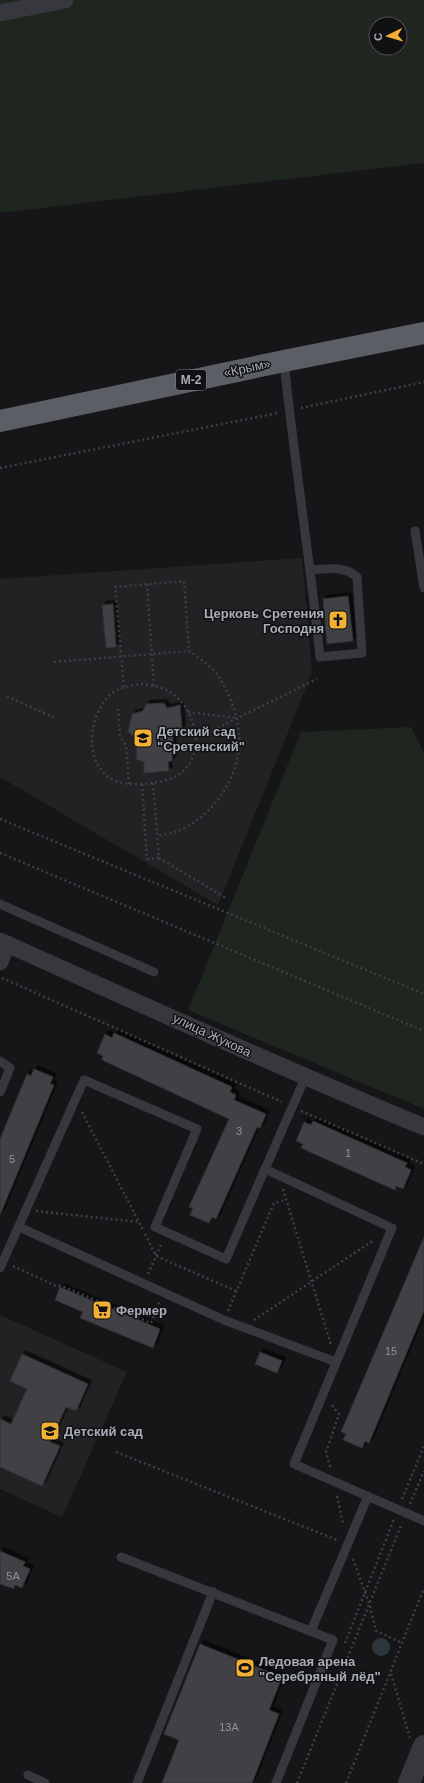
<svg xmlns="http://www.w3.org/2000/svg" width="424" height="1783" viewBox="0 0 424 1783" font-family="Arial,sans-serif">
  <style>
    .built { fill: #222225 }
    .green { fill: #1e261f; fill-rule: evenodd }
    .water { fill: #2c353c }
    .building { fill: #404145; stroke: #303034; filter: url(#shadow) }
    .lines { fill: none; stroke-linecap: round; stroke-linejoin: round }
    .path { stroke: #3d3f44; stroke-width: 2.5; stroke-dasharray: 2 3; stroke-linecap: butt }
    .service { stroke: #37383d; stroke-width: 9 }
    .minor { stroke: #37383d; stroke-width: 17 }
    .tertiary { stroke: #37383d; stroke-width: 22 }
    .trunk { stroke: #5b5e65; stroke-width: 22 }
    .labels { text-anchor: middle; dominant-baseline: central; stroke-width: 3; stroke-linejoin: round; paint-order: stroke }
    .number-label { font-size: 11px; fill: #8e929b }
    .shield { fill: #111113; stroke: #7b7e86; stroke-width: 1 }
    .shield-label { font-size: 12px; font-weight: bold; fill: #a8adb8 }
    .street-label { font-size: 13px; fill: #a8adb8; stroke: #111113 }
    .poi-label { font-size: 13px; font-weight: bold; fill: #a8adb8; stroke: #111113; text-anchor: start }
  </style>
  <defs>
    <filter id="shadow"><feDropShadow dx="3.5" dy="-3.5" stdDeviation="0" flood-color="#0009"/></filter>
  </defs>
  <rect width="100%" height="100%" fill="#161618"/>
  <!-- built -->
  <g class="built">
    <polygon points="302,558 312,673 218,905 0,777 0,579"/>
    <polygon points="0,1315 127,1372 62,1517 0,1489"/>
  </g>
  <!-- green -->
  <g class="green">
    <path d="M0,0H424V163L0,213ZM376,24H400V48H376Z"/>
    <polygon points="411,727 424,753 424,1109 188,1010 301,732"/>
  </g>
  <!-- water -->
  <circle class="water" cx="381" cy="1647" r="9"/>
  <!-- building -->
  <g class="building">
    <polygon points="348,596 353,641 327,644 323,599"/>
    <polygon points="113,604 116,647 106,648 102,605"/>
    <polygon points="164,703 167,708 180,705 182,729 173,736 172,761 168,762 169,771 144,773 144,762 136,759 137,739 128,732 132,714 143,711 146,704"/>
    <polygon points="114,1033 232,1087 230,1092 236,1095 234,1100 266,1114 260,1128 257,1127 216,1219 212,1217 209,1223 190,1215 193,1208 189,1207 229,1119 102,1060 103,1056 97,1053 105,1034 112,1038"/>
    <polygon points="34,1069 53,1077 50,1084 54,1085 0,1215 0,1139 27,1074 31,1076"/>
    <polygon points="313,1121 407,1163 405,1167 411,1170 403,1189 396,1186 395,1190 301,1148 303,1144 296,1141 304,1122 311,1125"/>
    <polygon points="424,1237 424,1311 369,1443 365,1441 362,1448 343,1440 346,1434 341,1432"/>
    <polygon points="60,1287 160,1329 153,1348 80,1318 83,1312 55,1300"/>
    <polygon points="260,1352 282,1361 277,1373 255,1364"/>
    <polygon points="22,1354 88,1384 76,1411 66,1407 50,1442 60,1446 42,1486 0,1467 0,1419 11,1424 27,1389 10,1381"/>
    <polygon points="0,1551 25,1562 23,1566 30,1569 22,1588 15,1585 14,1589 0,1584"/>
    <polygon points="200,1644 282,1677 269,1710 279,1714 252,1783 162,1783 179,1740 164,1734"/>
  </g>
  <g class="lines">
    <!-- path -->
    <g class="path">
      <polyline points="301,408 424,382"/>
      <polyline points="0,468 278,413"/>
      <polyline points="147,584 154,686"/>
      <path d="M54,662L189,651C199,658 209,665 217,674C228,690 238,714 239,734C242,774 214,818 175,832C170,834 163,834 157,836"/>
      <path d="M141,684C151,685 162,687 170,692C190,704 201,735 193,756C187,772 175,779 158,782C145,784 129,786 116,781C83,768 87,716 110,695C118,687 131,686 141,684Z"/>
      <polyline points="124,687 115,587 184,581 189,651"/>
      <polyline points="7,696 57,719"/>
      <polyline points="118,709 120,736 126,746 129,784"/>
      <polyline points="188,712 236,718"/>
      <polyline points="195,739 317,679"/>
      <polyline points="153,783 159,858 226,898"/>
      <polyline points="142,784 147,859 159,858"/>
      <polyline points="0,819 424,994"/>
      <polyline points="0,853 424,1031"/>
      <polyline points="2,978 282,1102"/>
      <polyline points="301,1111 424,1164"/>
      <polyline points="82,1112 143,1230"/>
      <polyline points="283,1189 331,1345"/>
      <polyline points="36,1211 139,1222"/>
      <polyline points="145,1234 156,1256 236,1291"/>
      <polyline points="13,1266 56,1286 62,1286 151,1323 159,1302"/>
      <polyline points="148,1274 162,1242"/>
      <polyline points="228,1311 274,1203 286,1200"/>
      <polyline points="254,1320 374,1240"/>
      <polyline points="116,1452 337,1540"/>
      <polyline points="330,1467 326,1452 339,1414 331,1404"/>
      <polyline points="337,1496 343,1524"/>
      <polyline points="402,1499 424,1446"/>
      <polyline points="410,1504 424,1471"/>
      <polyline points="353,1559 370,1606 376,1631 402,1643"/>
      <polyline points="345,1643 394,1519"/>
      <polyline points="391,1674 410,1738"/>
      <polyline points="297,1783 402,1523"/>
      <polyline points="346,1783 424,1588"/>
    </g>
    <!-- service -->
    <g class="service">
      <path d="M284,361C294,460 310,558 320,657L362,653L357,577C343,565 328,569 311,570"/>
      <polyline points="415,531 424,588"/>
      <polyline points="0,904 154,972"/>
      <polyline points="0,1061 10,1068 0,1092"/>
      <polyline points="265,1169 305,1078"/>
      <polyline points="19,1227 224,1320 336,1362"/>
      <polyline points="0,1268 84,1080 197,1129 155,1227 226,1259 265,1169 392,1228 294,1464 424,1521"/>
      <polyline points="121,1557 333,1640 276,1783"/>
      <polyline points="311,1631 368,1496"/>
      <polyline points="28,1775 45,1783"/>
      <polyline points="137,1783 213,1592"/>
    </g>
    <!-- minor -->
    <g class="minor">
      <polyline points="0,13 65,0"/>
      <path d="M0,941C141,1004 281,1068 424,1127"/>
      <polyline points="0,962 7,944"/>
    </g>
    <!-- tertiary -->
    <polyline class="tertiary" points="409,1783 424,1746"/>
    <!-- trunk -->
    <polyline class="trunk" points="0,421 284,361 424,333"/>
  </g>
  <!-- icons -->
  <defs>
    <symbol id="church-square" viewBox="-11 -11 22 22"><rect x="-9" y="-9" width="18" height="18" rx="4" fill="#f2b134" stroke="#111113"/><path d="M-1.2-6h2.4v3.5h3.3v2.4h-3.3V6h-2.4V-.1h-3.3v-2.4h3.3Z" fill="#111"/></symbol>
    <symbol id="school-square" viewBox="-11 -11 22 22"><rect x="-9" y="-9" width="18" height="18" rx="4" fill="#f2b134" stroke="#111113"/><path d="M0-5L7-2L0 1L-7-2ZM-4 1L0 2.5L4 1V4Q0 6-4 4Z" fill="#111"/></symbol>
    <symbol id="supermarket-square" viewBox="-11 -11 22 22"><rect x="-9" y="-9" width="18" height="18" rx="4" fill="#f2b134" stroke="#111113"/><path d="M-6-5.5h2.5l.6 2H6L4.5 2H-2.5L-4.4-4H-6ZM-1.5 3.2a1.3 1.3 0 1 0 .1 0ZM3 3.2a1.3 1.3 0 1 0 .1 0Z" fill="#111"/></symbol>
    <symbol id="stadium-square" viewBox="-11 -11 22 22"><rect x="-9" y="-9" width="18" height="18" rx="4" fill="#f2b134" stroke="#111113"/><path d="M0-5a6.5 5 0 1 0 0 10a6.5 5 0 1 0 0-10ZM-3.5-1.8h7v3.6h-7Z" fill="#111"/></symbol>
  </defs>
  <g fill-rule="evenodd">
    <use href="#church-square" x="327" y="609" width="22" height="22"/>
    <use href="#school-square" x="132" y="727" width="22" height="22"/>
    <use href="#supermarket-square" x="91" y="1299" width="22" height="22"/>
    <use href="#school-square" x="39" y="1420" width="22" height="22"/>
    <use href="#stadium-square" x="234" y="1657" width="22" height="22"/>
  </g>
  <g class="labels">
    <!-- number labels -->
    <g class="number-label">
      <text x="239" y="1131">3</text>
      <text x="348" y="1153">1</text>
      <text x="12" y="1159">5</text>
      <text x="391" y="1351">15</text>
      <text x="13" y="1576">5А</text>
      <text x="229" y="1727">13А</text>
    </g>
    <!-- shield labels -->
    <rect class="shield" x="176" y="370" width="30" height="20" rx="3"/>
    <g class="shield-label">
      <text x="191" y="380">М-2</text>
    </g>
    <!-- street labels -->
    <g class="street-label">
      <text transform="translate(247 368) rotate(-12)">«Крым»</text>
      <text transform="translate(212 1035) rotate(25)">улица Жукова</text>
    </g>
    <!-- poi labels -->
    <g class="poi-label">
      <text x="324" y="613" text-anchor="end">Церковь Сретения<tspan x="324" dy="15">Господня</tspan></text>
      <text x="157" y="731">Детский сад<tspan x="157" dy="15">"Сретенский"</tspan></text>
      <text x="116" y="1310">Фермер</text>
      <text x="64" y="1431">Детский сад</text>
      <text x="259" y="1661">Ледовая арена<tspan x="259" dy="15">"Серебряный лёд"</tspan></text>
    </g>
  </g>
  <!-- north arrow -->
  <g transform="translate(388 36) rotate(265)"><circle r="19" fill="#111113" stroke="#4d4f55"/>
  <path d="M0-3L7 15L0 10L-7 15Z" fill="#f2b134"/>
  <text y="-6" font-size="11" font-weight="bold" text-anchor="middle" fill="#a8adb8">С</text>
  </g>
</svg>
